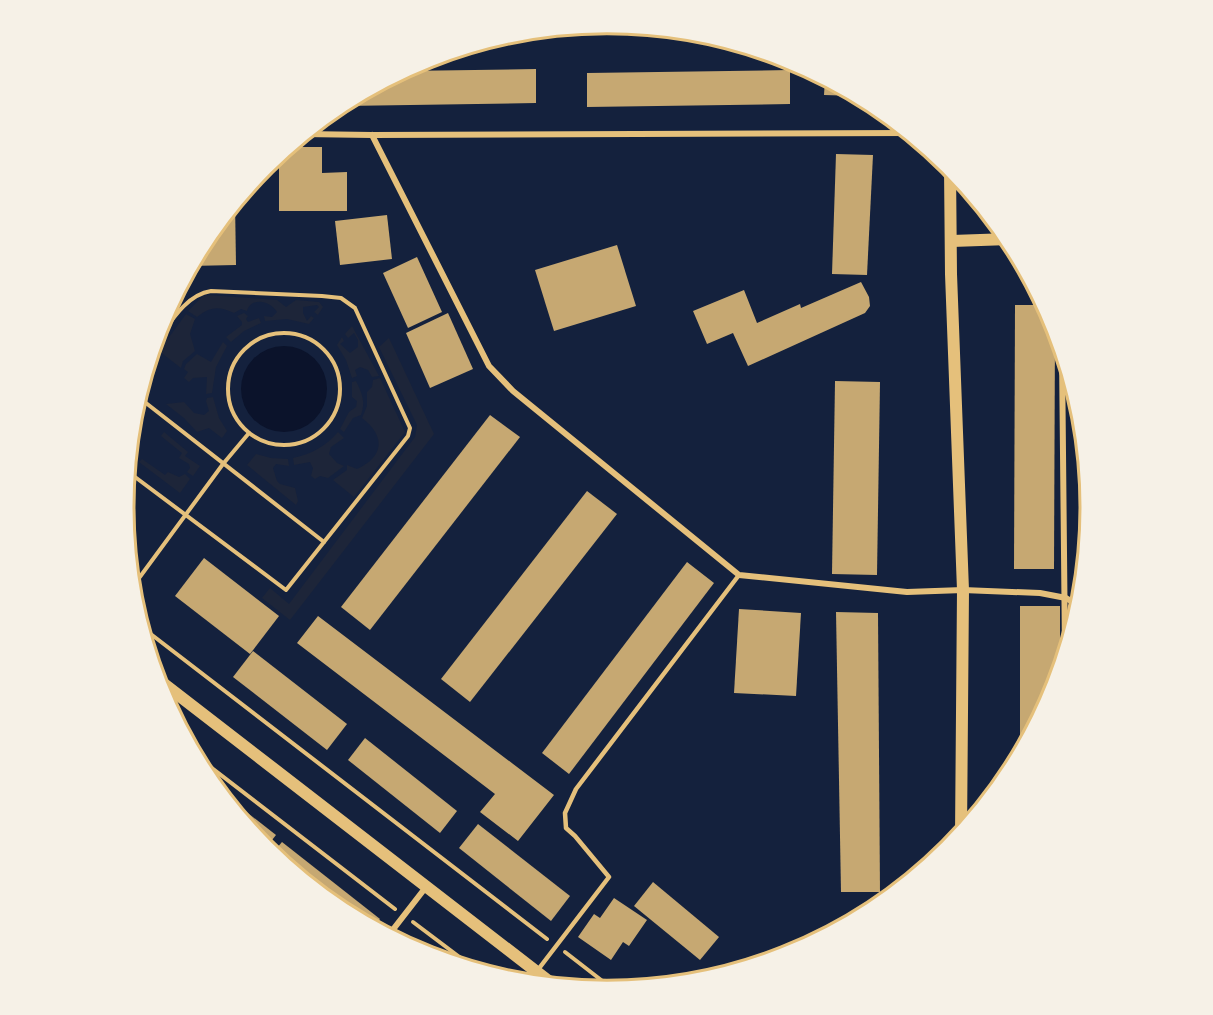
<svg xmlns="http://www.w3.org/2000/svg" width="1213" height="1015" viewBox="0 0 1213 1015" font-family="Poppins,sans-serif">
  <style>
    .green { fill: #1d2539 }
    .water { fill: #0b132b }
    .building { fill: #c6a872 }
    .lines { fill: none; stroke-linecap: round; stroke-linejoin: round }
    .path { stroke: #e5c07b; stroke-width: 4 }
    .service { stroke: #e5c07b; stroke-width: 4.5 }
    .minor { stroke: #e5c07b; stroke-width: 6 }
    .secondary { stroke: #e5c07b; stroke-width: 12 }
    .rim { fill: none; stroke: #e5c07b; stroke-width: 3 }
  </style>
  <rect width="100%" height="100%" fill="#14213d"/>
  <!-- green -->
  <g class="green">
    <path d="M208,295L277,300L286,307L296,300L319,302L323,307L318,315L314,312L319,307L317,305L303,307V313L307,321L311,316L314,318L309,324L287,319L265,321L264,316L272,317L277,312C270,300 251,297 247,311L241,309L234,313C219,306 211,306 197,317L188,311L203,296Z"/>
    <polygon points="244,313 248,316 246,319 248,322 259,318 261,323 244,331 231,342 226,337 242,325 242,322 237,316"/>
    <polygon points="186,314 195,319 190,334 195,351 183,361 181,368 159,351"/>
    <polygon points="352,326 379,376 372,377 368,370 360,367 355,370 357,376 352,378 346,360 337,345 342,337 344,341 340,344 350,353 358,347 358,340 354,333 348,338 345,334"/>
    <polygon points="389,338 434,434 290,620 262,598 270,588 289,604 415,437 417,425 379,347"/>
    <polygon points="223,342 227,346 216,367 212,393 206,394 207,377 193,378 189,382 184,378 188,372 184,369 186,364 197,354 211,362"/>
    <path d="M380,378L405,432L354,497L333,480L347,470V465L357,469C384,457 386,436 362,418L367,406V392L372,387L373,380Z"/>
    <path d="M356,381C362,394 366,401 361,415L353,418L344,432L340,429L349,412L356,407L357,401L352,397V382Z"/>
    <polygon points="213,397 219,418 227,431 222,438 209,428 197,432 184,418 166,404 184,402 194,413 204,415 209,411 206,401 207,398"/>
    <polygon points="164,432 188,452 185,456 200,466 193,476 187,472 190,468 189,464 179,458 182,453 161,436"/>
    <path d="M338,432L344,438L331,447L329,454L337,463L344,466L328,478L320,476L315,479L311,476L313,468L310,462L294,465L293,458C312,454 326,446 338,432Z"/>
    <polygon points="256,454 271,458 288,459 289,466 276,464 273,468 277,481 280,484 295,488 298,501 296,505 247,465"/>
    <polygon points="142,459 165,475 168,472 179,477 185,474 190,479 180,493 139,462"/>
  </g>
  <!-- water -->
  <circle class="water" cx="284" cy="389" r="43"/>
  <!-- building -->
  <g class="building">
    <polygon points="536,69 536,103 344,106 344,102 403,71"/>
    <polygon points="790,70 790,104 587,107 587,73"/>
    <polygon points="825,79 826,79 857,96 824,95"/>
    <polygon points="287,147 322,147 322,173 347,172 347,211 279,211 279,154"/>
    <polygon points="836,154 873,155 867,275 832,274"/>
    <polygon points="235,202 236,265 190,266 205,239"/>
    <polygon points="387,215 392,259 340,265 335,221"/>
    <polygon points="617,245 636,306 554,331 535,270"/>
    <polygon points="417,257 442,312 408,328 383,273"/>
    <polygon points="861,282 869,297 870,306 865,313 748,366 733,333 707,344 693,311 744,290 757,323 800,304 801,308"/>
    <polygon points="1015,305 1044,305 1055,328 1054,569 1014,569"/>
    <polygon points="448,313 473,369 430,388 406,333"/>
    <polygon points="835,381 880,382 877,575 832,574"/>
    <polygon points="490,415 520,437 370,630 341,607"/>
    <polygon points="587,491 617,514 470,702 441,679"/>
    <polygon points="204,558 279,616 250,654 175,596"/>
    <polygon points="687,562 714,583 569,774 542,753"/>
    <polygon points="1020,606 1060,606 1060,671 1053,693 1020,755"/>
    <polygon points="739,609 801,613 796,696 734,693"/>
    <polygon points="836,612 878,613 880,892 841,892"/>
    <polygon points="318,616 554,795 518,841 480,812 495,794 297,643"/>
    <polygon points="253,651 347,724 327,750 233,677"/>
    <polygon points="365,738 457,811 440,833 348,760"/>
    <polygon points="212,785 276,835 265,849 264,849"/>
    <polygon points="478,824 570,896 551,921 459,848"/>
    <polygon points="282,842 380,919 373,928 338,909 271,855"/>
    <polygon points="653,882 719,937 700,960 634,906"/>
    <polygon points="614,898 647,920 629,946 623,942 611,960 578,937 594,914 600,918"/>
    <polygon points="415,938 444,961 421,954 408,947"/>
  </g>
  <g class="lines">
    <!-- path -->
    <g class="path">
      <circle cx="284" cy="389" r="56"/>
      <path d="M153,346C168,327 184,295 211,291L322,296L341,298L355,308L410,428L408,436L324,542"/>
      <polyline points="127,471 286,590 324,542 137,396"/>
      <polyline points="131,589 223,464 249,433"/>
      <polyline points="139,625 547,939"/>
      <polyline points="191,752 395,909"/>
      <polyline points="413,922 478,971"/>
      <polyline points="565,952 614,990"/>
    </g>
    <!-- service -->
    <polyline class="service" points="537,971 609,877 575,836 566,828 565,813 576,789 739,575"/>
    <!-- minor -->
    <g class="minor">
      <polyline points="303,134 372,135 909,133"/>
      <polyline points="372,135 489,366 513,391 739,575 907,592 963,590 1040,593 1066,598 1079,606"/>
      <polyline points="1062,353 1065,652"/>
      <polyline points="388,936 426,887"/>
    </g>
    <!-- secondary -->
    <g class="secondary">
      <polyline points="950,168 951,274 963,590 961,835"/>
      <polyline points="952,241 1009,239"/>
      <polyline points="155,677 555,986"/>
    </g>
  </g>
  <!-- crop -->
  <path d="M0 0H1213V1015H0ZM134 507a473 473 0 1 1 946 0a473 473 0 1 1-946 0Z" fill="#f6f1e7" fill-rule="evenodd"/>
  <path class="rim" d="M134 507a473 473 0 1 1 946 0a473 473 0 1 1-946 0Z"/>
</svg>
